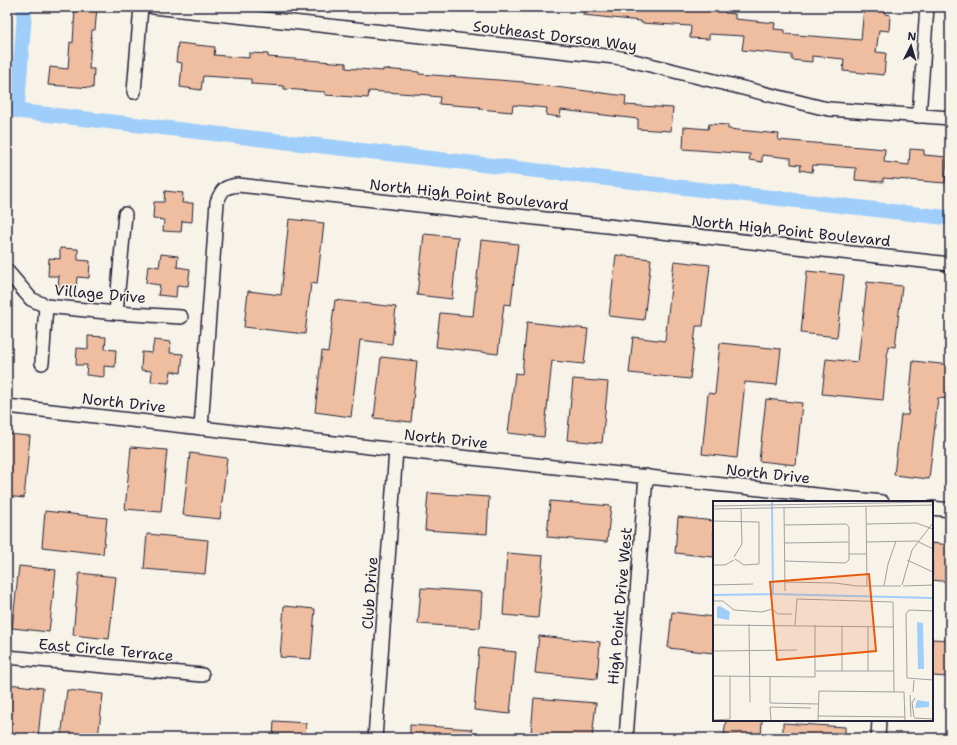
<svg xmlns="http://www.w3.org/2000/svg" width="957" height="745" viewBox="0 0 957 745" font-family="'Shantell Sans',sans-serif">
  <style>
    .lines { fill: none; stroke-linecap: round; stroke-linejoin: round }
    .stream { stroke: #6e89ae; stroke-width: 4 }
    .canal { stroke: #a0cefb; stroke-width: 15 }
    .building { fill: #efbea0; stroke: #22223b }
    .street-casing { stroke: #22223b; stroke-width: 16 }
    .street { stroke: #f7f3e8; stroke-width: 13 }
    .labels { text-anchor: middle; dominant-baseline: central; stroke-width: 3; stroke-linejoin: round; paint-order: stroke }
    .street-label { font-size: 15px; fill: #22223b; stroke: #f7f3e8 }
    .inset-river { fill: none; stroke: #a0cefb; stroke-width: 2 }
    .inset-road { fill: none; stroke: #a29fa3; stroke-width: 1 }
    .view { fill: #e8590c; fill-opacity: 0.15; stroke: #e8590c; stroke-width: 2 }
    .inset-edge { fill: none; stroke: #22223b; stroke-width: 2 }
  </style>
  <rect width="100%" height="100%" fill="#f7f3e8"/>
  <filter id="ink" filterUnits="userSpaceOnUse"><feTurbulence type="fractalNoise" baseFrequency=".025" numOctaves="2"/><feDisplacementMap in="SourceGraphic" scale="8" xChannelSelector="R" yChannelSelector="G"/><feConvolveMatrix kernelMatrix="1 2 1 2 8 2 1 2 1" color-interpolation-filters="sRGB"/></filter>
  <g filter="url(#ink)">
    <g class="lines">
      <!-- stream -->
      <polyline class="stream" points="7,110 17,111"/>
      <!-- canal -->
      <polyline class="canal" points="25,7 17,111 950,218"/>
    </g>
    <!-- building -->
    <g class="building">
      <polygon points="75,7 97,7 95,30 92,30 89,69 94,69 93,88 48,85 50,67 68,69 70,42 73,43"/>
      <polygon points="584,7 686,7 725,10 725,13 735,14 735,19 775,23 774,29 785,30 785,34 861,40 864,7 885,7 885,14 890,15 889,31 879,30 876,52 886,53 884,75 843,71 844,59 812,56 812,62 792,60 792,55 742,50 744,36 709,34 709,39 690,38 691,26 641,23 641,21 583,15"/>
      <polygon points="178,43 215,47 214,55 249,58 249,53 268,54 268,57 346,63 346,68 383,71 383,69 419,72 419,74 524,82 524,83 626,96 625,105 673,108 671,131 638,129 638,119 561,110 560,117 546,115 547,108 513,105 512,112 479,109 480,107 439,104 440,97 430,96 430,95 369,91 368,98 325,95 325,92 284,89 284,86 251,84 251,79 203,76 201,90 180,87 182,63 176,62"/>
      <polygon points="709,124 728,125 728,129 779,134 778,140 885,149 884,162 909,165 910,149 924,150 924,155 947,157 945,183 883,178 883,182 855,180 856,168 813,165 812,172 800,170 801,165 791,164 791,158 762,155 762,162 749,160 750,154 683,149 684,127 708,129"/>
      <polygon points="165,191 183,193 182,203 193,203 192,222 182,221 181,232 163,231 164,220 153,219 154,202 164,202"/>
      <polygon points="289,219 324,223 317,284 311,283 305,334 244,327 248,291 281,295"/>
      <polygon points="424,234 458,237 452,299 417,295"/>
      <polygon points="481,240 518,244 511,305 504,304 498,354 436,347 440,313 473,316"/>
      <polygon points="60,248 78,249 78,260 90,261 89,278 77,277 76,289 58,288 59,276 48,276 49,258 60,259"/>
      <polygon points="161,254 178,256 177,267 190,269 188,286 177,285 176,297 158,295 160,285 146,283 148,265 159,267"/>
      <polygon points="616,255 651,259 644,320 609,316"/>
      <polygon points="674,261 710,265 703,326 696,326 690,379 629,373 633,337 665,341"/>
      <polygon points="807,271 844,275 837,337 801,333"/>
      <polygon points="867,282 902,286 895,347 888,346 883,400 822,394 826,359 858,362"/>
      <polygon points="335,300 396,307 392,344 360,340 351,417 315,412 322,351 328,352"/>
      <polygon points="527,322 588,329 584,364 552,361 544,437 508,433 515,373 522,374"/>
      <polygon points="88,336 106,337 105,349 116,350 115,367 104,366 104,377 86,375 87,365 76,365 77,348 88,349"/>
      <polygon points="154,340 171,342 170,353 183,354 181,373 171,371 169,383 151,382 152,371 141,370 142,352 152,353"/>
      <polygon points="720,343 781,349 777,385 745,382 737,458 702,454 708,393 715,394"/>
      <polygon points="381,357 417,361 411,422 374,418"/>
      <polygon points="913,361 950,365 950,399 938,398 929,479 894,475 901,415 908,415"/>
      <polygon points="573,379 608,382 602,443 567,440"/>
      <polygon points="766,399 802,403 796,465 759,461"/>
      <polygon points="7,434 30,436 24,498 7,496"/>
      <polygon points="131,447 167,450 161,512 125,509"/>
      <polygon points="190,453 227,458 220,519 183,515"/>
      <polygon points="428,493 489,497 487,534 425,530"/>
      <polygon points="550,501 611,506 607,542 547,537"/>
      <polygon points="45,511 107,518 103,554 42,547"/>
      <polygon points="678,517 714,521 714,557 675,553"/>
      <polygon points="147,534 208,540 205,574 144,569"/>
      <polygon points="932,543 950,545 950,582 932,580"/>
      <polygon points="507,553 543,556 538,618 503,615"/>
      <polygon points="19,566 56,570 49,632 12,628"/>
      <polygon points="79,573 116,577 109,639 73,635"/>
      <polygon points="421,588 482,592 480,628 418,624"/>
      <polygon points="284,606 315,609 311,659 280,657"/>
      <polygon points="672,612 714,617 714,653 668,648"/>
      <polygon points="539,636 600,642 597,679 535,673"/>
      <polygon points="932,639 950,640 950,677 932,676"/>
      <polygon points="479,648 516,652 510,714 474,710"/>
      <polygon points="8,684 43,688 38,738 7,738"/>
      <polygon points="67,690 103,694 98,738 61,738"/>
      <polygon points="534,698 596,703 592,738 581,738 531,733"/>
      <polygon points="726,720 762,720 761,738 724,735"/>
      <polygon points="274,721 306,723 305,738 273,738"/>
      <polygon points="783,723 845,727 845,738 783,738"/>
      <polygon points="410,725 472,729 472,738 410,738"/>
    </g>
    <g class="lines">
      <defs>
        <g id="street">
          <polyline points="153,7 615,57 626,59 819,107 829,109 950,118"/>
          <polyline points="134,92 141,7"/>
          <polyline points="919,116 927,7"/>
          <polyline points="7,271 31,299 46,306 116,313 181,317"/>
          <polyline points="116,313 125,214"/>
          <polyline points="42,363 46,306"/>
          <polyline points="7,406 396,450 882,502"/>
          <path d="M201,428L217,202C222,189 224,187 238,185L950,264"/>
          <polyline points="932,508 950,510"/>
          <polyline points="7,657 202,675"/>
          <polyline points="375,738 396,450"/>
          <polyline points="626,738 646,476"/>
          <polyline points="878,738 879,720"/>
        </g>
      </defs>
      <!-- street casing -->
      <use href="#street" class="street-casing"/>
      <!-- street -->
      <use href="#street" class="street"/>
    </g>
  </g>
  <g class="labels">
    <!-- street labels -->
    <g class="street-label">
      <text transform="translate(555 36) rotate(7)">Southeast Dorson Way</text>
      <text transform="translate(469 195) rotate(6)">North High Point Boulevard</text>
      <text transform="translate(791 231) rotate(6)">North High Point Boulevard</text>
      <text transform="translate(100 294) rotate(5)">Village Drive</text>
      <text transform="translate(124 403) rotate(6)">North Drive</text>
      <text transform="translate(446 439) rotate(6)">North Drive</text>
      <text transform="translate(768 474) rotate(6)">North Drive</text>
      <text transform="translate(370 593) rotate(-86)">Club Drive</text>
      <text transform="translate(620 606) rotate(-85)">High Point Drive West</text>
      <text transform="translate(106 650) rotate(5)">East Circle Terrace</text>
    </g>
  </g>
  <!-- overview -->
  <g transform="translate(713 501)">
    <rect width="220" height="220" fill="#f7f3e8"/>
    <path d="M7,105L17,111L16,119L4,117V106ZM204,121L210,122L211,168H205ZM204,199L216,201V206L202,207Z" fill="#a0cefb"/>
    <path class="inset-river" d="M59,1L60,93L220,97M0,94L60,93"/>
    <path class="inset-road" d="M0,5L220,1M153,5L154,85M71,6L72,90M0,8L220,4M0,20L46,21V63L31,64L22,58M153,23L203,22L220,28M71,24L133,23L136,26V59L132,62L72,60M153,41L204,40L220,48M72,42L136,41M136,53H153M21,56L29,43L28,7M194,59L220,71M0,64H12L21,59M72,81L122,82L144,85H188M0,84L40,83M189,84L199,49L220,22M171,85L175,63L183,40M190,85L220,84M0,100H10L21,109L49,111L59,108L65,113H79M220,110L196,109L193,113L194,177L220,179M36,123L37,201M0,124L181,126M82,124L84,98L180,101L181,191M129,125V170M155,125V170M0,150L84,149M103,170H181M0,175L102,176V124M57,175V202L105,203M200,191L201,179M197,194L198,216M105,215L192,216M201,216L199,202L202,197M201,217L220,218M0,219L17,218V175M58,219L57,206L98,207M105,219L106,190L191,191L192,219"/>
    <path class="view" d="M156,73L163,150L64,159L57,81Z"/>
    <rect width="220" height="220" class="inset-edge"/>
  </g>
  <!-- margin -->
  <rect width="957" height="745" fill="none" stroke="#f7f3e8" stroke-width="24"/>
  <rect x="12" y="12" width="933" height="721" fill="none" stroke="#22223b" stroke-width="1.5" filter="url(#ink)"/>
  <!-- north arrow -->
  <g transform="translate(911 46) rotate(5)" stroke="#f7f3e8" stroke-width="3" paint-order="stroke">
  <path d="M0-3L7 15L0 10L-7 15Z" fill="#22223b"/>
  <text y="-6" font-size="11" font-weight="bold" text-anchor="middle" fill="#22223b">N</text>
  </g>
</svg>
